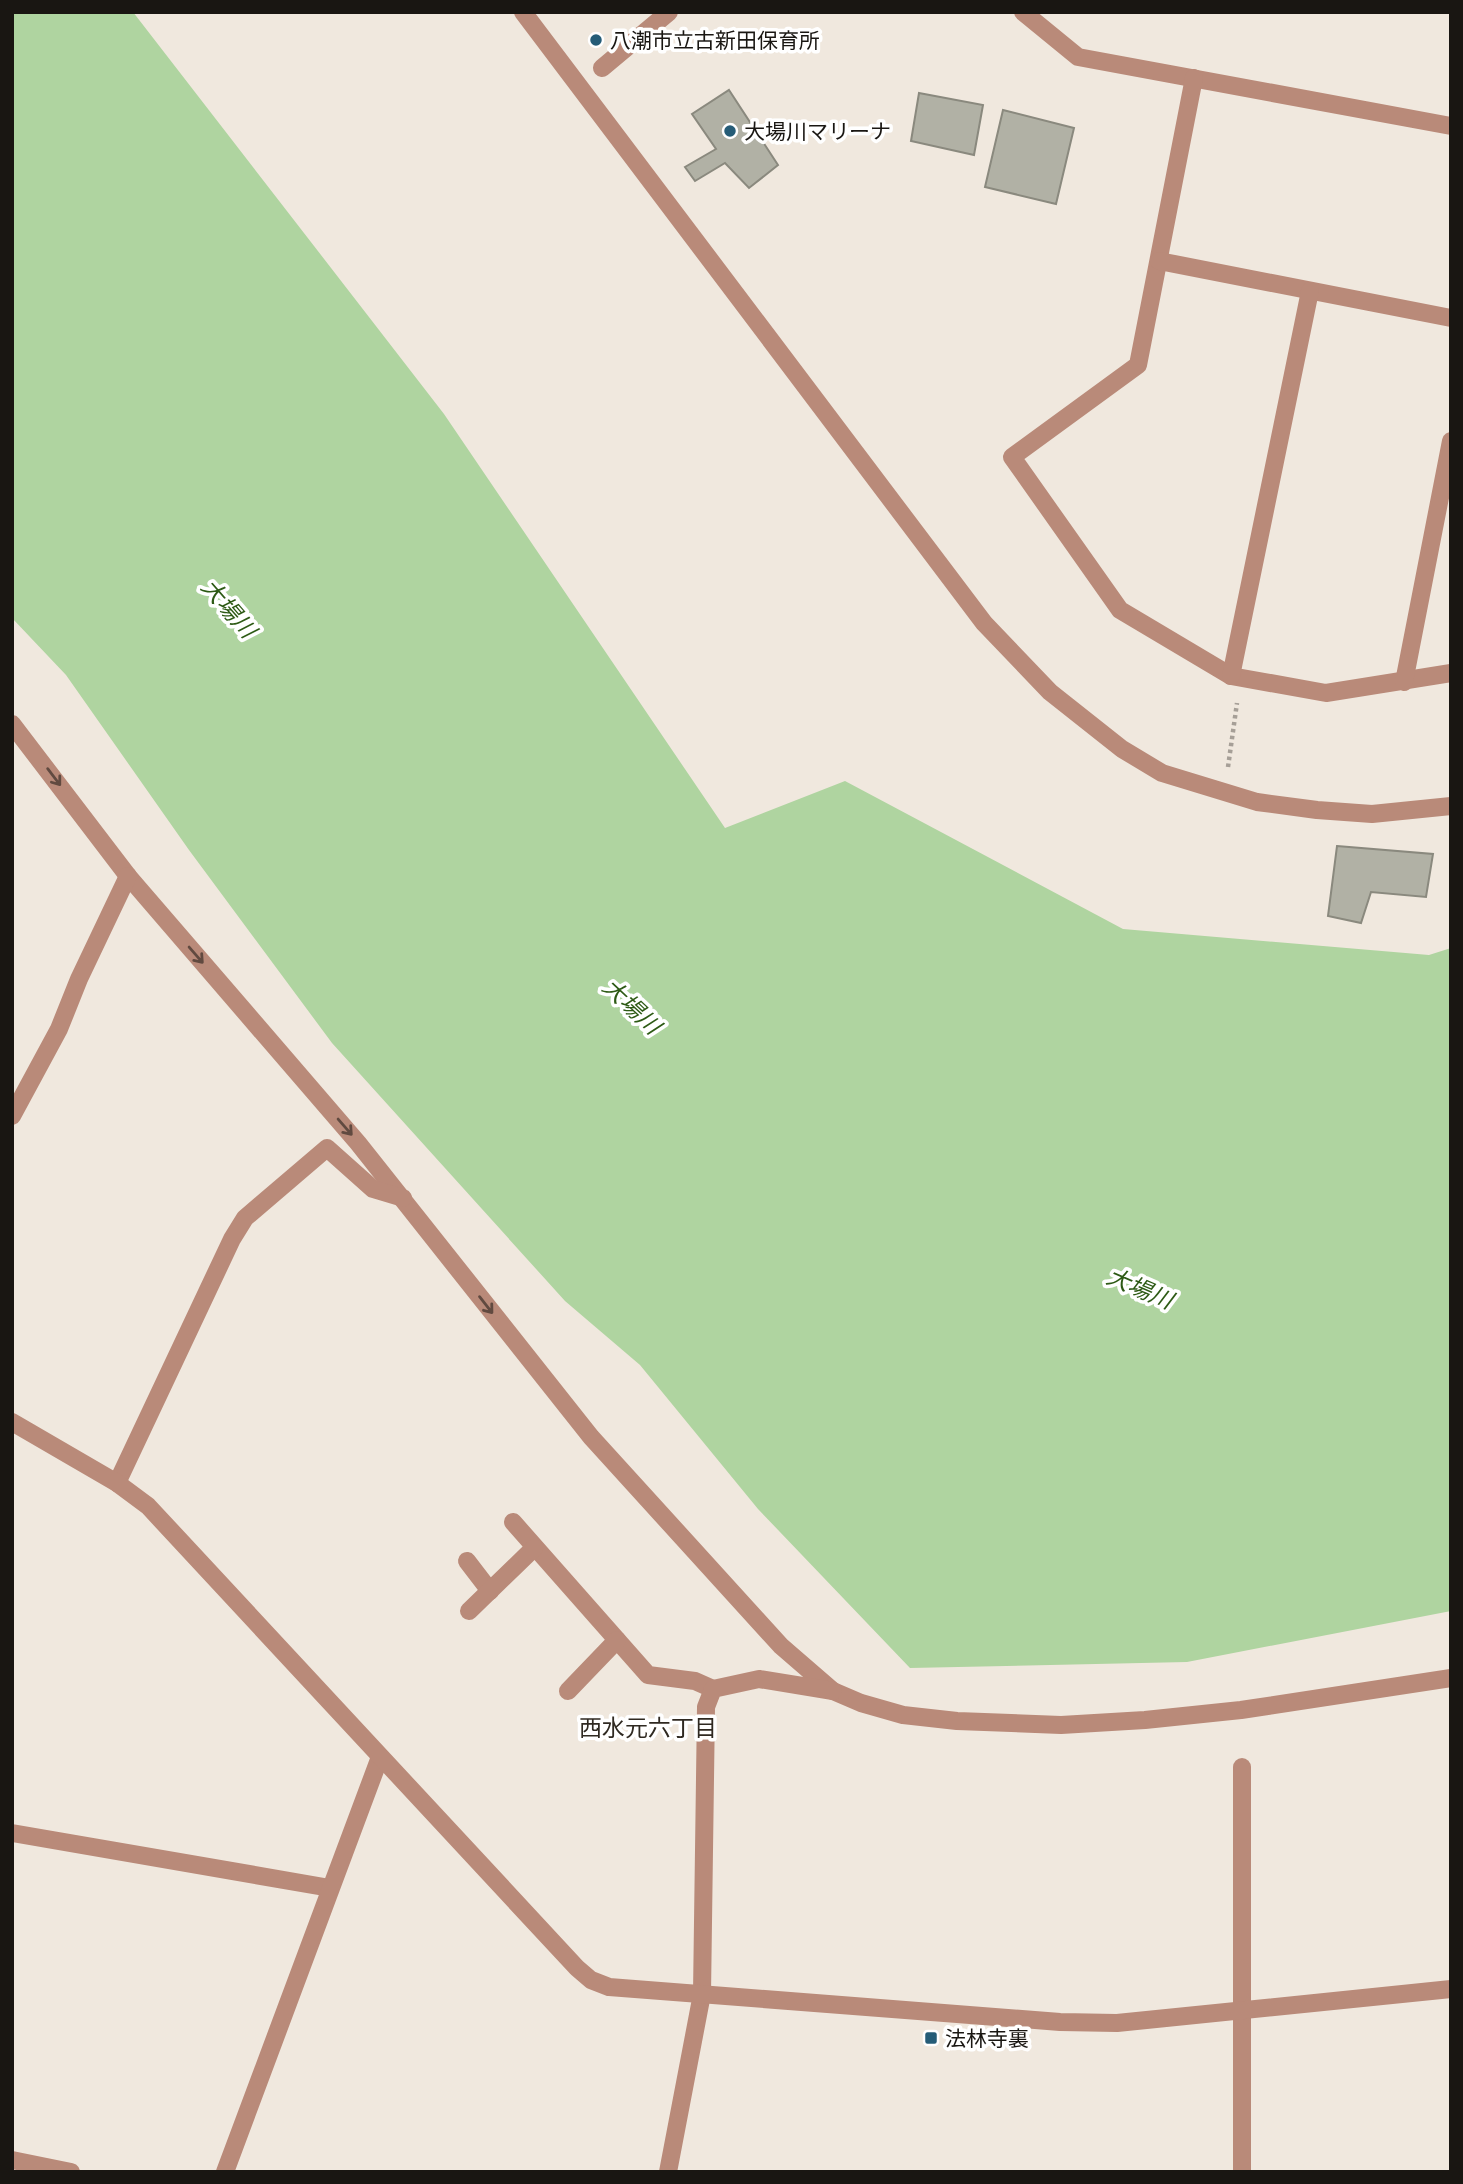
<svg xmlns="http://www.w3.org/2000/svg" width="1463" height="2184" viewBox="0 0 1463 2184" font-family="Quicksand,'Noto Sans JP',sans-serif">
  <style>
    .water { fill: #afd4a0 }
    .building { fill: #b1b1a5; stroke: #8a897e; stroke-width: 2 }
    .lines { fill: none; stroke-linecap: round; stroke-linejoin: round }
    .path { stroke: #a69f97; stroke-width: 4.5; stroke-dasharray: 3.5 3.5; stroke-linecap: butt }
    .service { stroke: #b98a79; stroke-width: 18 }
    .minor { stroke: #b98a79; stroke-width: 18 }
    .tertiary { stroke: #b98a79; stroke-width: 18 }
    .oneway { stroke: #614a40 }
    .poi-dot { fill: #255c77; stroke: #fff; stroke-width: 2.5 }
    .labels { text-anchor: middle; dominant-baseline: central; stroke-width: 7; stroke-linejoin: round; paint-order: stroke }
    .poi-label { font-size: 21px; fill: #191612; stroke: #fff; text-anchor: start }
    .water-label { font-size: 23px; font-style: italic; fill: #2d5a15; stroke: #fff }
    .neighbourhood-label { font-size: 23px; fill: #2f2921; stroke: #fff }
  </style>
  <rect width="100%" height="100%" fill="#f0e8de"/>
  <!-- water -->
  <polygon class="water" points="12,12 133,12 444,414 725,828 845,781 1123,929 1429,955 1451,948 1451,1611 1187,1662 910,1668 758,1509 640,1365 565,1301 332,1043 189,850 66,675 12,618"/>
  <!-- building -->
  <g class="building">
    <polygon points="729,90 778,165 749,188 725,163 695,181 685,167 716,149 692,114"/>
    <polygon points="919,93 983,105 974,155 911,141"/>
    <polygon points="1003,110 1074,128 1056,204 985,187"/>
    <polygon points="1337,846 1433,854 1426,897 1371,892 1361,923 1328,916"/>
  </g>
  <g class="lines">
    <!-- path -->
    <polyline class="path" points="1228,767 1237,703"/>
    <!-- service -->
    <g class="service">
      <polyline points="602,68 669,12"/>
      <polyline points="513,1522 648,1675 695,1681 713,1689"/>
      <polyline points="467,1561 490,1591"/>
      <polyline points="469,1611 534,1548"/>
      <polyline points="568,1691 617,1640"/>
    </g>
    <!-- minor -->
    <g class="minor">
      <polyline points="523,12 984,623 1050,692 1122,749 1162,773 1257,802 1317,810 1372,814 1451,806"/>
      <polyline points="1023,12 1078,57 1451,126"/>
      <polyline points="1194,78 1138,365 1012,457 1120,610 1231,676 1326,693 1451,673"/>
      <polyline points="1159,261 1451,318"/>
      <polyline points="1231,676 1310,291"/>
      <polyline points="1404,682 1451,441"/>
      <polyline points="12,724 128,876 358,1143 591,1437 781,1646 833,1691 861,1703 903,1715 957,1721 1061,1725 1145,1720 1241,1710 1451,1678"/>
      <polyline points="12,1116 59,1029 79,979 128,876"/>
      <polyline points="117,1483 232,1239 245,1218 327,1148 373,1189 403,1198"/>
      <polyline points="12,1833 330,1888"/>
      <polyline points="12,2160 71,2172"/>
      <polyline points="225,2172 380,1757"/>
      <polyline points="668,2172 702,1994 706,1707 713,1689 759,1679 833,1691"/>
      <polyline points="1242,2172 1242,1767"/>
    </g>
    <!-- tertiary -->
    <polyline class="tertiary" points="12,1422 117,1483 148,1506 577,1968 591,1980 609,1987 1060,2022 1117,2023 1451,1989"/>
  </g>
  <!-- one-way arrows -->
  <defs><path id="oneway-shaft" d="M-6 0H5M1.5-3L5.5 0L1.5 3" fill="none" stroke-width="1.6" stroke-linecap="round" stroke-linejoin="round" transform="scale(1.75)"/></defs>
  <g class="oneway">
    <use href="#oneway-shaft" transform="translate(54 777) rotate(53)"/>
    <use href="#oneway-shaft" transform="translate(196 955) rotate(49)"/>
    <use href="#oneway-shaft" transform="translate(345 1127) rotate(49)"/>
    <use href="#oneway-shaft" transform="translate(486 1305) rotate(52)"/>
  </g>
  <!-- markers -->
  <g class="poi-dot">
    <circle cx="596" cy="40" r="7"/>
    <circle cx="730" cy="131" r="7"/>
    <rect x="924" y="2031" width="14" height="14" rx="3.5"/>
  </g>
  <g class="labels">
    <!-- poi labels -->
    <g class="poi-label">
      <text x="610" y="40">八潮市立古新田保育所</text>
      <text x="744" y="131">大場川マリーナ</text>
      <text x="945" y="2038">法林寺裏</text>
    </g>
    <!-- water labels -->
    <g class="water-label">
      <text transform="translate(229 608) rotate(49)">大場川</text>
      <text transform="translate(632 1006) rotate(43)">大場川</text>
      <text transform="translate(1140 1288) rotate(23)">大場川</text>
    </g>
    <!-- neighbourhood labels -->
    <g class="neighbourhood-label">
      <text x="648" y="1727">西水元六丁目</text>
    </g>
  </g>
  <!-- border -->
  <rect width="1463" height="2184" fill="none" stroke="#191612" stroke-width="28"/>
</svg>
